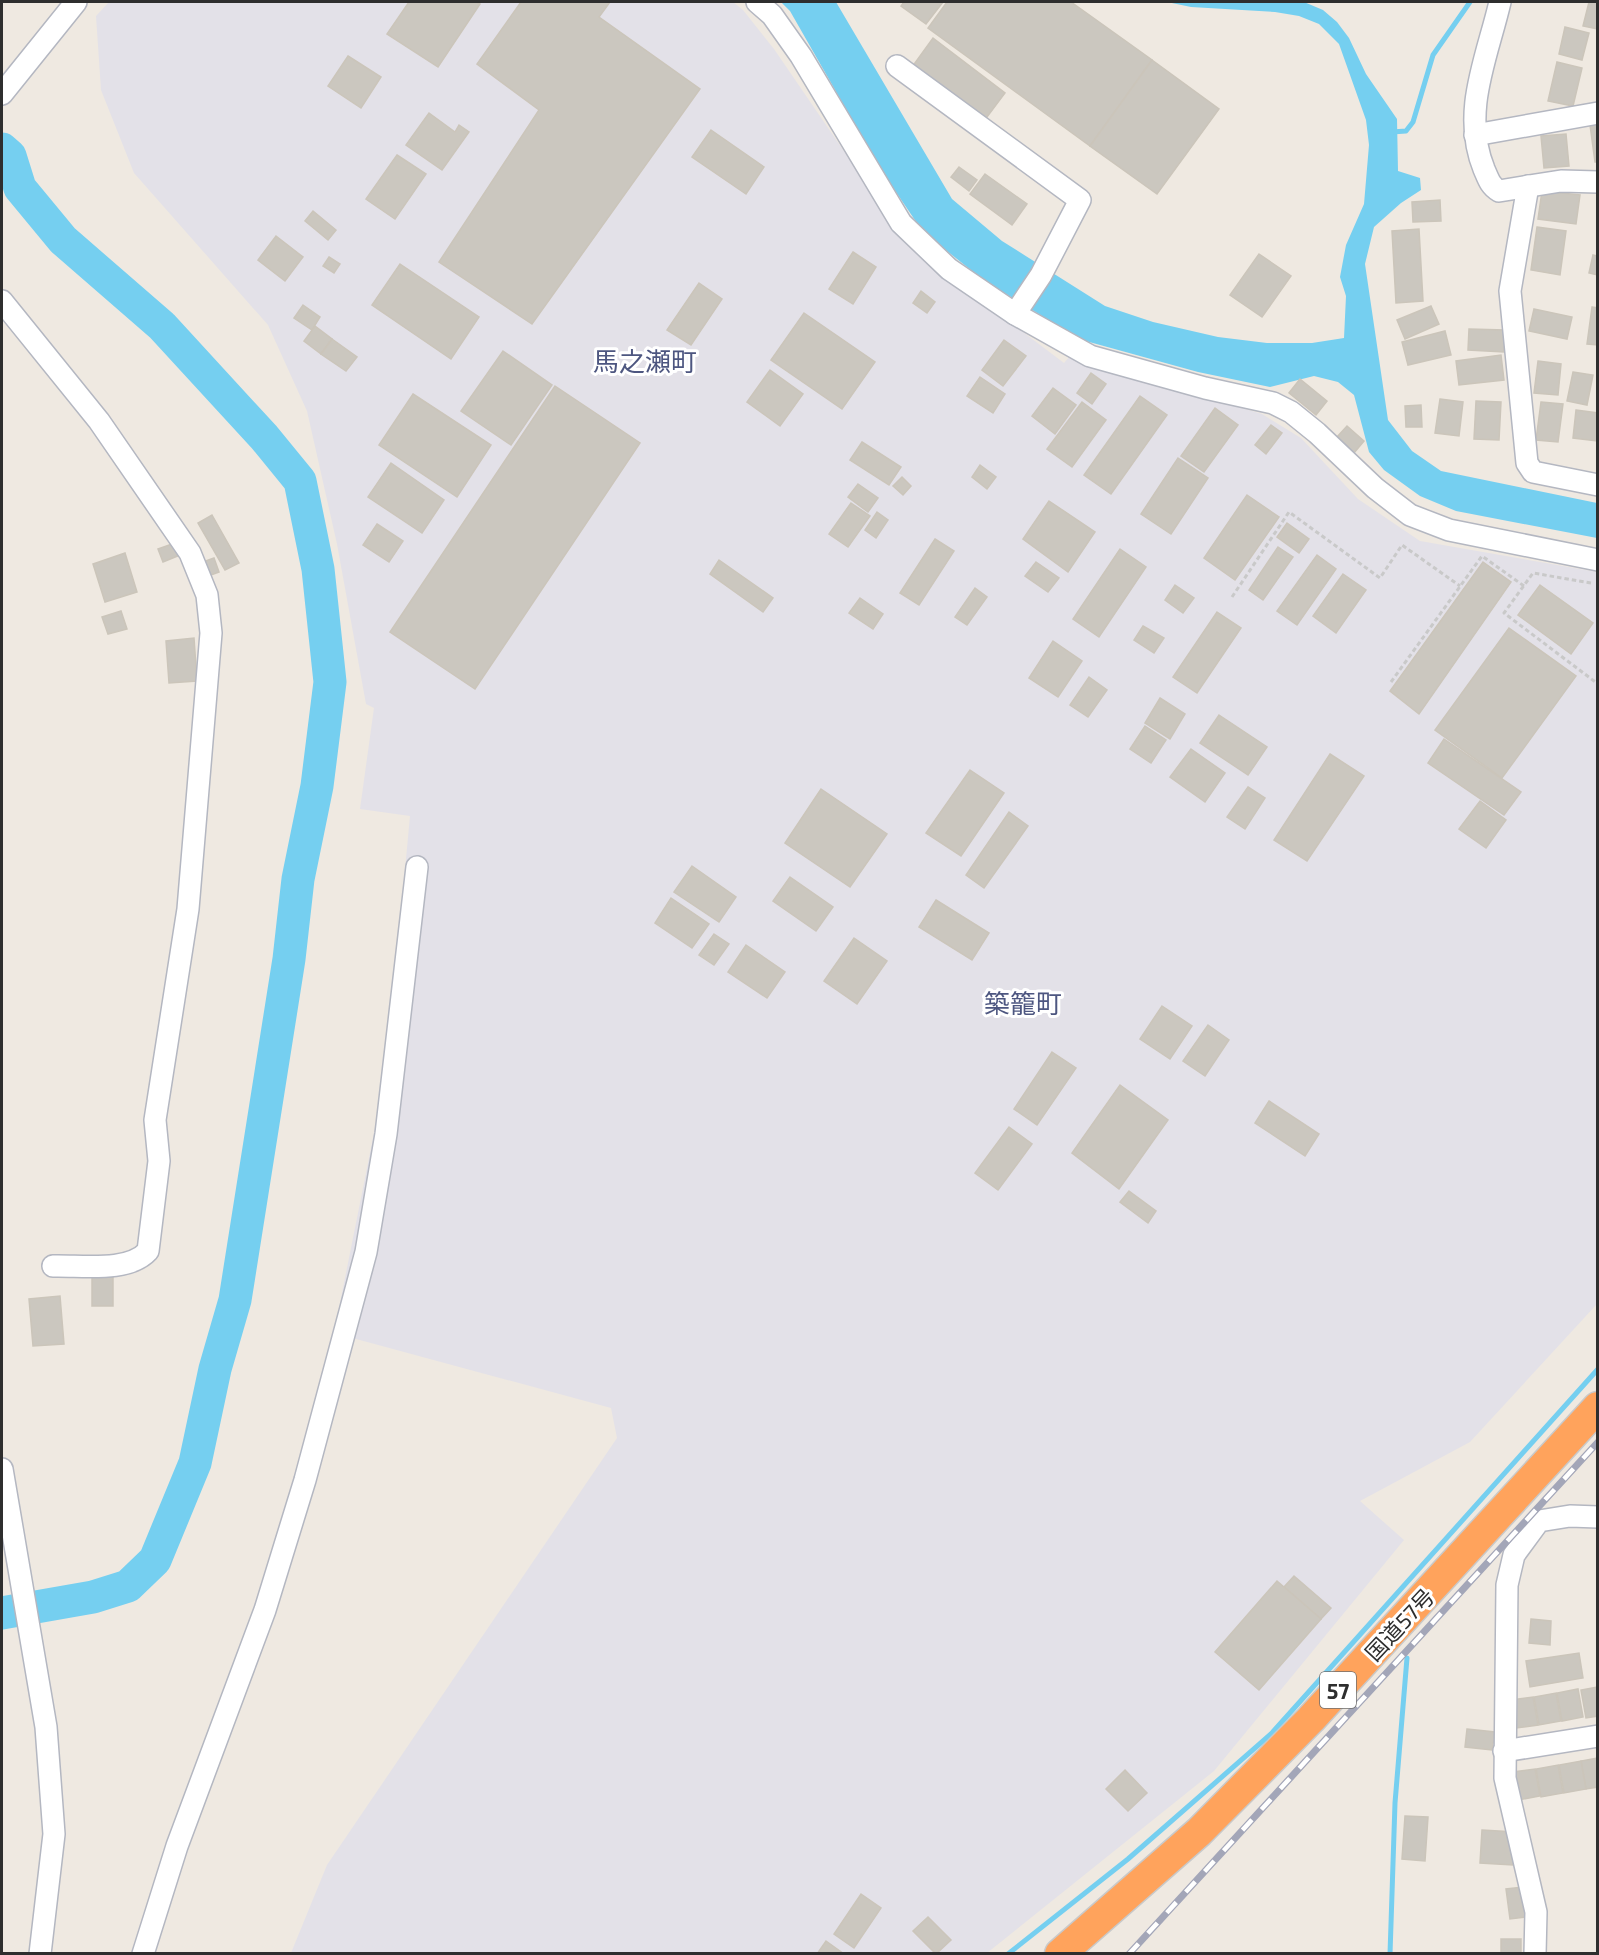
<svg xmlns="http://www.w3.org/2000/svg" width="1599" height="1955" viewBox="0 0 1599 1955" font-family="'Exo 2','Noto Sans JP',sans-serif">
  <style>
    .industrial { fill: #e3e1e8 }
    .water { fill: #75cff0 }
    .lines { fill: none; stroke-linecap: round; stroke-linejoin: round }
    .stream { stroke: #75cff0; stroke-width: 5 }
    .river { stroke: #75cff0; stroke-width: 33 }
    .building { fill: #cbc7bf; stroke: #cbc5ba; stroke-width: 1.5 }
    .minor-casing { stroke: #b4b7c1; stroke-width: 24 }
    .highway-casing { stroke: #c9c9c9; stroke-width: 33 }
    .path { stroke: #c9c9c9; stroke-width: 3; stroke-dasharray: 4.5 3; stroke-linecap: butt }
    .minor { stroke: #fff; stroke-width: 21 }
    .highway { stroke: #ffa35c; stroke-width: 30 }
    .rail-casing { stroke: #a3a6b8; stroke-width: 7 }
    .rail { stroke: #fff; stroke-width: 4.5; stroke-dasharray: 14; stroke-linecap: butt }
    .labels { text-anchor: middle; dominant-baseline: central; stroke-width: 6; stroke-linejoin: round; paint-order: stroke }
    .shield { fill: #fff; stroke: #6d6d6d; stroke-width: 1.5 }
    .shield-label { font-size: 21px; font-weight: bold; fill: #2e2e2e }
    .street-label { font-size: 22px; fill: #2e2e2e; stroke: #fff }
    .quarter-label { font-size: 26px; fill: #4d5680; stroke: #fff }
  </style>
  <rect width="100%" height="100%" fill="#efe9e1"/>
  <!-- industrial -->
  <polygon class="industrial" points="109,2 733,2 743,10 774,49 902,236 916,251 1064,363 1070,356 1262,414 1301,438 1358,499 1420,541 1597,572 1597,1304 1470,1442 1360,1501 1404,1540 1214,1771 987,1953 291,1953 327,1865 617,1438 611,1408 334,1333 386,1073 410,816 360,809 374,708 366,704 337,544 307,411 268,325 134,173 101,90 96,16"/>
  <!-- water -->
  <polygon class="water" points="781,2 836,2 952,199 1002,241 1105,306 1153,322 1218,337 1267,343 1312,343 1344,338 1346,296 1340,277 1346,245 1364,204 1369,145 1366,120 1339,44 1319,24 1299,16 1275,12 1191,7 1167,2 1304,2 1323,10 1337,22 1349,38 1366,74 1397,119 1398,171 1420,178 1421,190 1401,203 1374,227 1365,264 1388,420 1412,451 1441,471 1597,503 1597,538 1456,511 1420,496 1384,470 1369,452 1354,395 1338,382 1314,376 1270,387 1198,372 1082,340 986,282 923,232 879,167 790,11"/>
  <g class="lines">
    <!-- stream -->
    <g class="stream">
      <polyline points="1392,132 1406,131 1413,122 1433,55 1470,2"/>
      <polyline points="1008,1954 1128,1859 1271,1734 1598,1369"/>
      <polyline points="1390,1954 1395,1803 1407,1658"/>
    </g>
    <!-- river -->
    <polyline class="river" points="2,149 10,156 20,188 63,240 162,326 264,437 300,481 318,569 330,682 317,786 298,879 289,959 235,1300 215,1369 195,1463 155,1560 128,1586 93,1597 2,1613"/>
  </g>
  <!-- building -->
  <g class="building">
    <polygon points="409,2 476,2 480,4 438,67 387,34"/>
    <polygon points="521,2 610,2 599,17 700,89 532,324 439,262 539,110 477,64"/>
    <polygon points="904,2 943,2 926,24 901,6"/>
    <polygon points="947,2 1071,2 1152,60 1090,146 928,28"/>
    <polygon points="1589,2 1598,2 1598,29 1583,26"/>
    <polygon points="1565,27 1589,33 1582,60 1559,54"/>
    <polygon points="933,38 1005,93 984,121 912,67"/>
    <polygon points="348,56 381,77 361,108 328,86"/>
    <polygon points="1152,60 1219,109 1157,194 1090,146"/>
    <polygon points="1557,62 1582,68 1573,106 1548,101"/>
    <polygon points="429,113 455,132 459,125 469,132 442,170 406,145"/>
    <polygon points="1598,124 1598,162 1595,162 1590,125"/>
    <polygon points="711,130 764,167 746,194 692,157"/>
    <polygon points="1566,134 1569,166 1544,168 1541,136"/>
    <polygon points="397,155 426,174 395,219 366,199"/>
    <polygon points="959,167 977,180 969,191 951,177"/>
    <polygon points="985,174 1027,204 1012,225 970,194"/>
    <polygon points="1542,191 1580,195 1576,224 1538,219"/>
    <polygon points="1440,200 1441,221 1413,222 1412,202"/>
    <polygon points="313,211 336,230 328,240 305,221"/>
    <polygon points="1537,227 1566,231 1560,275 1531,270"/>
    <polygon points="1419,229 1423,301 1396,303 1392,231"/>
    <polygon points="276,236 303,257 285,281 258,260"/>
    <polygon points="853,252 876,267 853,304 829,289"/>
    <polygon points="1259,254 1291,276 1262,317 1230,295"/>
    <polygon points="1593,255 1598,256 1598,275 1589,273"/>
    <polygon points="329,257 340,264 334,273 323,266"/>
    <polygon points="400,264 479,317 451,359 372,305"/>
    <polygon points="699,283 722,299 691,345 667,330"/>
    <polygon points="921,291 935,302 927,313 913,303"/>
    <polygon points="303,305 320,317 312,330 294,318"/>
    <polygon points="1431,306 1439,324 1405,339 1397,320"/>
    <polygon points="1592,307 1598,308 1598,345 1587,344"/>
    <polygon points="1534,309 1572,317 1567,339 1529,331"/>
    <polygon points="804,313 875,362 842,409 771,360"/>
    <polygon points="315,326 332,339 321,354 304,341"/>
    <polygon points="1469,329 1505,330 1504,352 1468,350"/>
    <polygon points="1445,331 1451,355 1408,365 1402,342"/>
    <polygon points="332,339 357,357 346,371 321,354"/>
    <polygon points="1004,340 1026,356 1003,386 982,370"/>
    <polygon points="503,351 552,385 511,445 461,411"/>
    <polygon points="1501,355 1504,380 1459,385 1456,361"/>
    <polygon points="1538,361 1561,364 1558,395 1534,393"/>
    <polygon points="770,370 803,394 780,426 747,402"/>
    <polygon points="1573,372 1593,375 1587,405 1567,401"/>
    <polygon points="1091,373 1106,384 1092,404 1077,393"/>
    <polygon points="980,377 1005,394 993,413 967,396"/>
    <polygon points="1300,379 1327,401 1316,415 1289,393"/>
    <polygon points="555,386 640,443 475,689 390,632"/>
    <polygon points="1053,388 1076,405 1055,434 1032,416"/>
    <polygon points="413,394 491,445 457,497 379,445"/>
    <polygon points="1140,396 1167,415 1111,494 1084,475"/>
    <polygon points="1440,399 1463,402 1459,436 1435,433"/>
    <polygon points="1476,401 1501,402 1499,440 1474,439"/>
    <polygon points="1082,402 1106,420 1072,467 1047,449"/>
    <polygon points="1541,402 1563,404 1558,442 1536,440"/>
    <polygon points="1421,405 1422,427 1406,427 1405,406"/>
    <polygon points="1215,408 1238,425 1204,472 1181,456"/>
    <polygon points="1576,410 1598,413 1597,441 1573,438"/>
    <polygon points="1271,425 1282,433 1266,454 1255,445"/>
    <polygon points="1347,426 1364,441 1354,453 1337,437"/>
    <polygon points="862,442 901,467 889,485 850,460"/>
    <polygon points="1178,458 1208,478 1171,534 1141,514"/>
    <polygon points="391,463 444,500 422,533 368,497"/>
    <polygon points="980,465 996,477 987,489 972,477"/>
    <polygon points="902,477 911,486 903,495 893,486"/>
    <polygon points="858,484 878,498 868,512 848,497"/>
    <polygon points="1247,495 1279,517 1235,580 1204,558"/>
    <polygon points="1049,501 1095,532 1068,572 1023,539"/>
    <polygon points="851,503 870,516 848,547 829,534"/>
    <polygon points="877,512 888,520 876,538 865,530"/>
    <polygon points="212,515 239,563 225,570 198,523"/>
    <polygon points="1287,523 1309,539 1299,553 1277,537"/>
    <polygon points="377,524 403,541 389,562 363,545"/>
    <polygon points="935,539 954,551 919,605 900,593"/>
    <polygon points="175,543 180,555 163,562 158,549"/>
    <polygon points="1278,547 1293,557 1263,600 1249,590"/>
    <polygon points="1120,549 1146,567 1099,637 1073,619"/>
    <polygon points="125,553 137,592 105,602 93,564"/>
    <polygon points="1317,555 1336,569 1297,625 1277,611"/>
    <polygon points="214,558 219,572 208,576 203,562"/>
    <polygon points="719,560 773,598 763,612 710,574"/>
    <polygon points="1036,562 1059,578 1048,592 1025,576"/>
    <polygon points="1483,562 1511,582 1419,714 1390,691"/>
    <polygon points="1343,574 1366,590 1336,633 1313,616"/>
    <polygon points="1175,585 1194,598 1183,613 1165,600"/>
    <polygon points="1540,585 1593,623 1571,654 1518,615"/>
    <polygon points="975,588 987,597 967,625 955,617"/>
    <polygon points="860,598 883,614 873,629 849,613"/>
    <polygon points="121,611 127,629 108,634 102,617"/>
    <polygon points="1217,612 1241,628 1197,693 1173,677"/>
    <polygon points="1143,626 1164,638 1154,653 1134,640"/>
    <polygon points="1509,628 1576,676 1502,778 1435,730"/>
    <polygon points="194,638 197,681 169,683 166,641"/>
    <polygon points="1053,641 1082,661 1058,697 1029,678"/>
    <polygon points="1089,677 1107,690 1088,717 1070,705"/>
    <polygon points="1160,698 1185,714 1170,739 1145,723"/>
    <polygon points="1219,715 1267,747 1248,775 1200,743"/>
    <polygon points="1145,726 1166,740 1151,763 1130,749"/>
    <polygon points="1444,739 1521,792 1504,815 1428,763"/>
    <polygon points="1191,749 1225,773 1205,802 1170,777"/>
    <polygon points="1330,754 1364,776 1307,861 1274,840"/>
    <polygon points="970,770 1004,793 961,856 926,833"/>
    <polygon points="1248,787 1265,798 1245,829 1227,817"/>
    <polygon points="821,789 887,834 850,887 785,843"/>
    <polygon points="1480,801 1506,820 1486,848 1459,829"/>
    <polygon points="1009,812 1028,826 984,888 966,875"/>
    <polygon points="692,866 736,897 719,922 674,892"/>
    <polygon points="790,877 833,907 816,931 773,901"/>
    <polygon points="671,898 709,924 692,948 655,923"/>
    <polygon points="936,900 989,933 972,960 919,927"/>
    <polygon points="714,934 729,944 714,965 699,955"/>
    <polygon points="854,938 887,961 857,1004 824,981"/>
    <polygon points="746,945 785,972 767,998 728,972"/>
    <polygon points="1162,1006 1192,1026 1170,1059 1140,1039"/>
    <polygon points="1208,1025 1229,1040 1205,1076 1183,1061"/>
    <polygon points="1052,1052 1076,1068 1037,1125 1014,1109"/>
    <polygon points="1120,1085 1168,1120 1119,1189 1072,1153"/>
    <polygon points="1269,1101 1319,1134 1305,1156 1255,1123"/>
    <polygon points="1009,1127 1032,1144 998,1190 975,1173"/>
    <polygon points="1129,1191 1156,1211 1148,1223 1120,1202"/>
    <rect x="92" y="1277" width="21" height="29"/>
    <polygon points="60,1296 64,1344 33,1346 29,1299"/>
    <polygon points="1294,1576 1331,1608 1321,1619 1284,1587"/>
    <polygon points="1277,1581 1321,1619 1259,1690 1215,1652"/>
    <polygon points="1531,1619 1551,1621 1550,1645 1529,1643"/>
    <polygon points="1579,1653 1583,1678 1530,1687 1526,1661"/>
    <polygon points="1598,1687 1598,1716 1586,1718 1581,1690"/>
    <polygon points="1578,1689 1583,1717 1562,1721 1557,1693"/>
    <polygon points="1556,1693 1561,1721 1539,1725 1534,1697"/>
    <polygon points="1533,1697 1538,1725 1516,1728 1511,1700"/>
    <polygon points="1467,1729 1495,1732 1492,1750 1465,1747"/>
    <polygon points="1598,1758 1598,1787 1586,1789 1581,1761"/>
    <polygon points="1581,1761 1586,1789 1564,1793 1559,1765"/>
    <polygon points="1558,1765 1563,1793 1541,1797 1536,1769"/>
    <polygon points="1535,1769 1540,1796 1518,1800 1513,1772"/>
    <polygon points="1125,1770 1147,1793 1128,1811 1106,1789"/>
    <polygon points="1405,1816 1428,1817 1425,1861 1402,1859"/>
    <polygon points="1482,1830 1515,1832 1513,1865 1480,1863"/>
    <polygon points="1523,1887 1526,1917 1510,1919 1506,1889"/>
    <polygon points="861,1894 881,1908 854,1948 834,1934"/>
    <polygon points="928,1917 951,1940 936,1954 913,1931"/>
    <rect x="1501" y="1939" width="20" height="15"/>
    <polygon points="826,1941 844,1954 817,1954"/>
  </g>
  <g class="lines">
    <defs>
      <g id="minor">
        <polyline points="757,2 772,15 801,56 901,223 949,269 1015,314 1090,356 1205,388 1273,403 1291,412 1317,433 1375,488 1410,515 1449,530 1598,560"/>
        <path d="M1500,2C1487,58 1461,112 1484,169C1488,178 1490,186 1499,191L1561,181L1598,182"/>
        <polyline points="897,66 1080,200 1041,275 1015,314"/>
        <polyline points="2,94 76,2"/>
        <polyline points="1475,135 1598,113"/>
        <polyline points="1528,186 1510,291 1527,463 1533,472 1598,485"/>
        <path d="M2,301L99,421L190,553L207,595L211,633L188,909L155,1120L159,1161L148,1251C128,1273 81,1265 53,1266"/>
        <polyline points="2,1469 46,1727 54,1834 40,1954"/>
        <polyline points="1504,1751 1598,1736"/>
        <polyline points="143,1954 177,1846 265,1610 305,1480 366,1252 386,1134 417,867"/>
        <polyline points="1535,1954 1536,1912 1505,1778 1507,1585 1514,1555 1539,1521 1570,1516 1598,1517"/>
      </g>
      <polyline id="highway" points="1060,1954 1199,1832 1311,1719 1598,1407"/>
    </defs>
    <!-- minor casing -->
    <use href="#minor" class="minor-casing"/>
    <!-- highway casing -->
    <use href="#highway" class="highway-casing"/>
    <!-- path -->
    <g class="path">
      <polyline points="1591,583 1533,573 1504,613 1598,684"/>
      <polyline points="1232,597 1289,512 1380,578 1402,545 1460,586"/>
      <polyline points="1391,682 1482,556 1524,586"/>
    </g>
    <!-- minor -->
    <use href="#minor" class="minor"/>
    <!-- highway -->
    <use href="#highway" class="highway"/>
    <defs>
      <polyline id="rail" points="1129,1954 1598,1442"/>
    </defs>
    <!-- rail casing -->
    <use href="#rail" class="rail-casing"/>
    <!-- rail -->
    <use href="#rail" class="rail"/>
  </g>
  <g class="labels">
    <!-- shield labels -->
    <rect class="shield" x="1320" y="1672" width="36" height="36" rx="4.5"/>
    <g class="shield-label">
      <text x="1338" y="1690">57</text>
    </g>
    <!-- street labels -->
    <g class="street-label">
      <text transform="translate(1399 1624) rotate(-47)">国道57号</text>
    </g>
    <!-- quarter labels -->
    <g class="quarter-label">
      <text x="645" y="360">馬之瀬町</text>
      <text x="1023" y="1002">築籠町</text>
    </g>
  </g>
  <!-- border -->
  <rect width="1599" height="1955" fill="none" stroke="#2e2e2e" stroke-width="6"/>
</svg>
